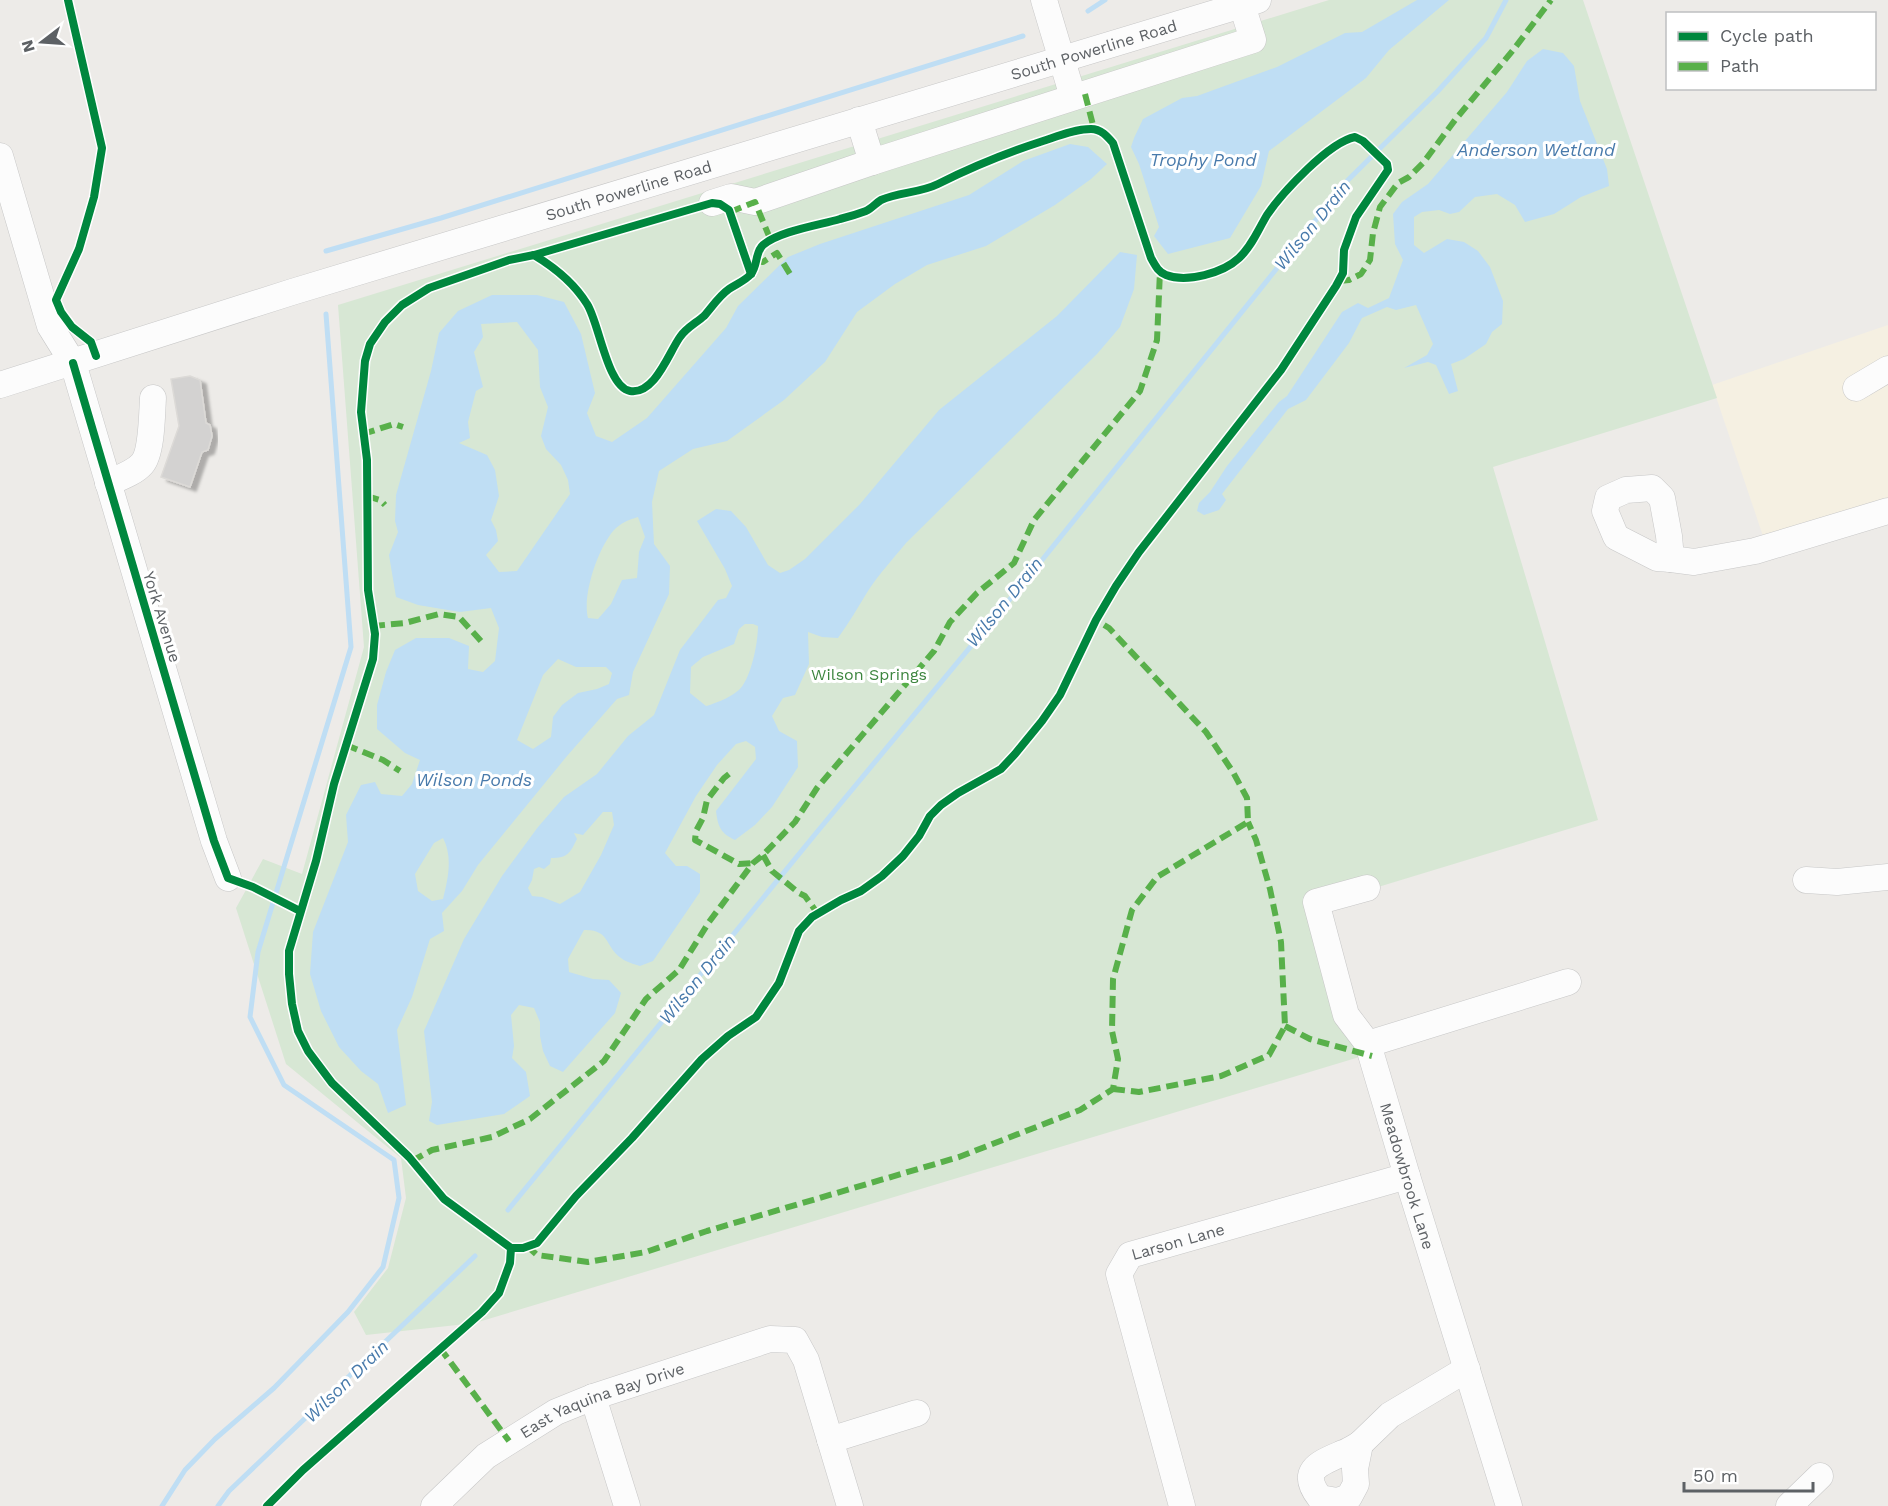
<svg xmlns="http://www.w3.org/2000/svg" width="1888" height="1506" viewBox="0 0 1888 1506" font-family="'Work Sans',sans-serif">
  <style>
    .commercial { fill: #f5f0e2 }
    .green { fill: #d7e7d4 }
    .water { fill: #bfdef4; fill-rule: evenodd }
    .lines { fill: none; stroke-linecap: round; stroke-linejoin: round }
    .stream { stroke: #bfdef4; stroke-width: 5 }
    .building { fill: #d3d2d1; stroke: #dcdad7; stroke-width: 1.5; filter: url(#shadow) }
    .minor-casing { stroke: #c7c7c7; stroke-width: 27 }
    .minor { stroke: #fcfcfc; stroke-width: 26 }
    .quiet { stroke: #58b04a; stroke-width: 6; stroke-dasharray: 12 6; stroke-linecap: butt }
    .cycleway-casing { stroke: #fff; stroke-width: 11 }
    .cycleway { stroke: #00873e; stroke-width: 8 }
    .labels { text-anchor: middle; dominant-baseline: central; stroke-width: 6; stroke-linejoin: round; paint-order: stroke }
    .street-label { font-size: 16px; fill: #5d6165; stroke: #fff }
    .park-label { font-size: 16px; fill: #3c853e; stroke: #fff }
    .water-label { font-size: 18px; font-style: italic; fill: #487aab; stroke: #fff }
  </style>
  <defs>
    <filter id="shadow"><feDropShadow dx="6" dy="4" stdDeviation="1.5" flood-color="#0004"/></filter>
  </defs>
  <rect width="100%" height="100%" fill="#edebe8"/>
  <!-- commercial -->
  <polygon class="commercial" points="1888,325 1888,507 1766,545 1712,385"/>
  <!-- green -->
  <polygon class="green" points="1329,0 1583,0 1717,398 1493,467 1598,820 1319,905 1366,1055 475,1323 366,1335 354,1312 388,1268 406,1198 401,1158 286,1064 236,908 263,859 302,874 364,647 338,305"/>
  <!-- water -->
  <g class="water">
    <polygon points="1417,0 1449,0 1389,50 1366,78 1269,151 1261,186 1230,238 1168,254 1154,236 1159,227 1139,164 1131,147 1134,138 1143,119 1182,98 1197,96 1277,67 1345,33 1362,32"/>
    <polygon points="1543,49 1563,53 1574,66 1580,101 1607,169 1609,186 1581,197 1554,214 1525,222 1515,205 1497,194 1475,197 1459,212 1450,214 1439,210 1422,212 1414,217 1414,245 1424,253 1447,239 1464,242 1478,251 1490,267 1503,301 1502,324 1492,332 1486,344 1464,359 1451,364 1458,391 1449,394 1436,365 1428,362 1404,368 1427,355 1433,344 1416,305 1396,310 1387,307 1362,318 1349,343 1306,400 1288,409 1222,494 1226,500 1219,510 1204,515 1197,511 1199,503 1210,492 1227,466 1279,402 1287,396 1342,312 1358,303 1368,308 1389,298 1403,260 1395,244 1393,214 1402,202 1428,184 1507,92 1527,61"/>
    <path d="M1070,144L1088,147L1107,164L1091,179L1055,205L986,246L927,265L895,284L857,312L825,362L784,400L727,441L693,449L659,471L652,502L654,544L670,566L669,594L633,672L629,695L617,699L567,756L478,865L462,891L442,913L444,931L430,939L412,997L397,1030L406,1105L388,1113L378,1084L361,1071L339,1047L321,1011L310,974L313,932L348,842L346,815L361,785L375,782L381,794L402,796L412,784L420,760L405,753L377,729V705L386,672L395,650L416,638H449L469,646L468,669L483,672L495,661L499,628L491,608L460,612L418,605L396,597L389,555L398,532L395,521L396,495L431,371L439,333L458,311L492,295H537L564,302L581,334L595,393L587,413L596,436L612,442L647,418L726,328L738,306L788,257L820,244L969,195L1023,161ZM517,322L538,350L540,387L548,407L541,436L546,449L561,465L568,480L570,494L517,571L499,572L486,555L498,541L496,530L491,520L499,496L495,470L487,455L459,443L470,438L468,422L476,391L483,387L474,352L483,337L481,324ZM638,517L645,537L639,552L637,578L622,580L611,604L598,619L588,618C582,595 598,548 614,530C621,523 628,520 638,517ZM558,659L576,667H606L612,673L609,684L597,689L578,693L562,705L553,717L551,737L533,749L517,740L543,675ZM443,838C453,857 448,879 443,899L432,901L418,891L415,874L434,843Z"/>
    <path d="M1120,252L1137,255L1134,289L1120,327L1097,354L906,543C893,559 879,574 868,591C858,607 849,623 838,638L822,637L808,632L809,664L795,695L783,698L772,716L779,731L797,741L798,767L772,807L755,825L735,840C720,833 718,826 716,811L756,759L755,747L746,741L736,744L717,765L696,796L665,853L676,866H687L700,874V892L653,961L640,966C634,964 626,962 621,958C605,947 610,929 584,930L568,959L569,972L593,979L609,980L621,993L615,1013L563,1072L550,1066L543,1051L540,1036V1022L534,1008L519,1005L511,1015L514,1046L512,1058L526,1072L530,1096L504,1114L437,1125L429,1121L432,1102L424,1031L464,939L502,876L538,827L564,797L597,774L628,736L654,715L680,650L718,600L726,598L732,586L725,569L697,521L716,509L731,511L746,527L768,565L780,573L789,570L805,559L860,504L939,410L1057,316ZM745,624H753L758,626C758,642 752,672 743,685C737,695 717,703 706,706L690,693L691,667L703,657L734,644L739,629ZM603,812H612L614,825L601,855L580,892L560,904L542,897L532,896L528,888L532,880L534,869L539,867L544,869L550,864L551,858C568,858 570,853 577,839L574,833L583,835Z"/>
  </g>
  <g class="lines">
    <!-- stream -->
    <g class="stream">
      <polyline points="1088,11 1105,0"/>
      <polyline points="326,251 441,218 1023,36"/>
      <polyline points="508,1210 817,832 1034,570 1348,180 1437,92 1486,38 1506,0"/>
      <polyline points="162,1506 185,1470 215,1439 274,1388 348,1312 383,1267 399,1198 394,1160 284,1085 250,1017 258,952 351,647 326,314"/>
      <polyline points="218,1506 229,1491 475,1256"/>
    </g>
  </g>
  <!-- building -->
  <polygon class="building" points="190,376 200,380 206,423 210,425 212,436 208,450 202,452 190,487 161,477 179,426 171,379"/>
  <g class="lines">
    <defs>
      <g id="minor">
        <polyline points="1044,0 1073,97"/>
        <polyline points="859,120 872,162 1253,40 1242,5"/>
        <polyline points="0,156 50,326 73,363 214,841 228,878"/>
        <polyline points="712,203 731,197 755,202 872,162"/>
        <path id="s1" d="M0,385L292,292L1258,0"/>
        <polyline points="1856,388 1888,369"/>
        <path d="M108,483C119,478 134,473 142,464C152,453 152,413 153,398"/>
        <polygon points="1652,488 1662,498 1669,536 1671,559 1657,558 1616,537 1605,511 1608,498 1626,490"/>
        <polyline points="1671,559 1694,562 1755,551 1888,511"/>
        <polyline points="1806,880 1837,882 1888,877"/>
        <path id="s2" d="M1367,888L1316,902L1346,1015L1368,1044L1407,1176L1509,1506"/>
        <polyline points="1368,1044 1568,982"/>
        <polyline points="593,1397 627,1506"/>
        <polyline points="830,1440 917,1413"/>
        <path d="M1360,1444L1355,1469L1356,1484L1349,1497L1337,1501L1320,1498C1298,1470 1320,1463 1343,1453C1349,1451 1355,1447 1360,1444Z"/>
        <polyline points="1360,1444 1390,1415 1467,1369"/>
        <path id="s3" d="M434,1506L486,1456L556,1412L593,1397L770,1339L795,1340L806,1360L850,1506"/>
        <path id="s4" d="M1182,1506L1119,1274L1130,1255L1407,1176"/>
        <polyline points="1789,1506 1820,1476"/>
      </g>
    </defs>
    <!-- minor casing -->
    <use href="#minor" class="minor-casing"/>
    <!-- minor -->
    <use href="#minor" class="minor"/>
    <!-- quiet -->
    <g class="quiet">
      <polyline points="1085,94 1094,129"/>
      <polyline points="730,212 755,202 771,241"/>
      <polyline points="756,261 763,262 777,253 790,274"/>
      <polyline points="1339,281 1349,280 1361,274 1370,260 1373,233 1380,207 1398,183 1409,177 1423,163 1455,120 1514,49 1551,0"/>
      <polyline points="363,434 394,424 403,427"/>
      <polyline points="367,496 380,500 385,505"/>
      <polyline points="373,626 405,623 439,614 459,617 481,641"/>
      <polyline points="346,745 383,760 400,771"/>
      <polyline points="729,774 724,778 707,800 703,818 696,831 695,840 739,864 753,863"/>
      <polyline points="763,855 772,871 799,893 805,896 818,914"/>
      <polyline points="1285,1026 1310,1039 1372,1056"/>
      <polyline points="1113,1089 1139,1092 1221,1076 1269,1055 1285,1026 1281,942 1270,889 1256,840 1248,822"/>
      <polyline points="412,1161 432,1150 492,1137 530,1119 604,1061 646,999 679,970 709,922 753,863 763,855 795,822 817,788 934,651 950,622 977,593 1014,563 1034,520 1140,391 1157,340 1160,271"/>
      <polyline points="527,1246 537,1255 588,1262 646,1252 707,1231 959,1157 1080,1110 1113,1089 1118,1059 1112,1031 1113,979 1132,910 1157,877 1248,822 1247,798 1233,772 1206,732 1109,628 1096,620"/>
      <polyline points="440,1348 509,1441"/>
    </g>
    <defs>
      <g id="cycleway">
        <polyline points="68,0 102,148 94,197 79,249 56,300 61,312 72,327 91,342 96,356"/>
        <polyline points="534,255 712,203 720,204 729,210 751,274"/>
        <polyline points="73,363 214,841 228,878 253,887 300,911"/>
        <path d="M267,1506L303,1470L482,1312L499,1293L510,1263L511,1248L444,1199L409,1157L332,1083L308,1051L298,1031L292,1004L289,974V951L316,861L334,784L373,659L375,634L368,590L367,460L361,412L365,361L370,344L385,322L402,305L429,288L509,260L534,255C554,267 574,283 587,304C599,322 607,387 630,391C655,395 669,352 680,337C686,328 696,323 704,316C712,307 719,296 729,289C736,284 745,281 751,274C758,265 755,252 763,245C779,231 820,225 840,219C848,217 858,214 866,211C872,208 876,203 881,200C899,192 920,193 938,184C972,167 1006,153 1043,141C1058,136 1075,129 1091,129C1101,129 1107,136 1113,143L1151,258C1155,265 1158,272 1166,275C1187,283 1223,273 1239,258C1252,246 1258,230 1267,215C1282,193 1329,142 1355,137L1363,141L1387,164L1388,170L1356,217L1344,250L1343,273L1336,286L1281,370L1139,552L1116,586L1096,620L1060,695L1042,721L1015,754L1001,769L958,793L941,805L930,816L919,836L903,856L882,876L861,891L841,900L812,917L799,931L779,983L756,1017L728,1036L702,1059L632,1138L576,1196L537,1243L523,1248H511"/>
      </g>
    </defs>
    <!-- cycleway casing -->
    <use href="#cycleway" class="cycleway-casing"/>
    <!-- cycleway -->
    <use href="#cycleway" class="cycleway"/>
  </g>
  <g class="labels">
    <!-- street labels -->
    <g class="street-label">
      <text stroke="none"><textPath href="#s1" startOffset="1144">South Powerline Road</textPath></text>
      <text stroke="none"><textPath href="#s1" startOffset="658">South Powerline Road</textPath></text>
      <text transform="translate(162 617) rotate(73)">York Avenue</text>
      <text stroke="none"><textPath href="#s2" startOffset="344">Meadowbrook Lane</textPath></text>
      <text stroke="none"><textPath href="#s4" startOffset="312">Larson Lane</textPath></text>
      <text stroke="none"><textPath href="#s3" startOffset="202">East Yaquina Bay Drive</textPath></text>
    </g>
    <!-- park labels -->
    <g class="park-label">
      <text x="869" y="674">Wilson Springs</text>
    </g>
    <!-- water labels -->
    <g class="water-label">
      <text x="1536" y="149">Anderson Wetland</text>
      <text x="1203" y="159">Trophy Pond</text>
      <text transform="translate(1312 225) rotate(-51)">Wilson Drain</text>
      <text transform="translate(1004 602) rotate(-51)">Wilson Drain</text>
      <text x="474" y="779">Wilson Ponds</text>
      <text transform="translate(697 979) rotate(-51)">Wilson Drain</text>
      <text transform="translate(346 1381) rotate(-44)">Wilson Drain</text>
    </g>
  </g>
  <!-- legend -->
  <rect x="1666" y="12" width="210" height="78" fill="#ffffff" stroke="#bec0c1" stroke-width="1.5"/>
  <rect x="1678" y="32" width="30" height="9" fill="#00873e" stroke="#bec0c1" stroke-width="1.5"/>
  <text x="1720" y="42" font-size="18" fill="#5d6165">Cycle path</text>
  <rect x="1678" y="62" width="30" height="9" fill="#58b04a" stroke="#bec0c1" stroke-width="1.5"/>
  <text x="1720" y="72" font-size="18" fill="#5d6165">Path</text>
  <!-- north arrow -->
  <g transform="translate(42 42) rotate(253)" stroke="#ffffff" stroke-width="4.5" paint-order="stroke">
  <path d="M0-4.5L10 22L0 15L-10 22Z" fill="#5d6165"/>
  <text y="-9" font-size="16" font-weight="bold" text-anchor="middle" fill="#5d6165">N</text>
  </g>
  <!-- scale -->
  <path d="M1684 1482v9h129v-9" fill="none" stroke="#5d6165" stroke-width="3"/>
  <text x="1693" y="1482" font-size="18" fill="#5d6165" stroke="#ffffff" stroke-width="4.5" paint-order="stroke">50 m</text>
</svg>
